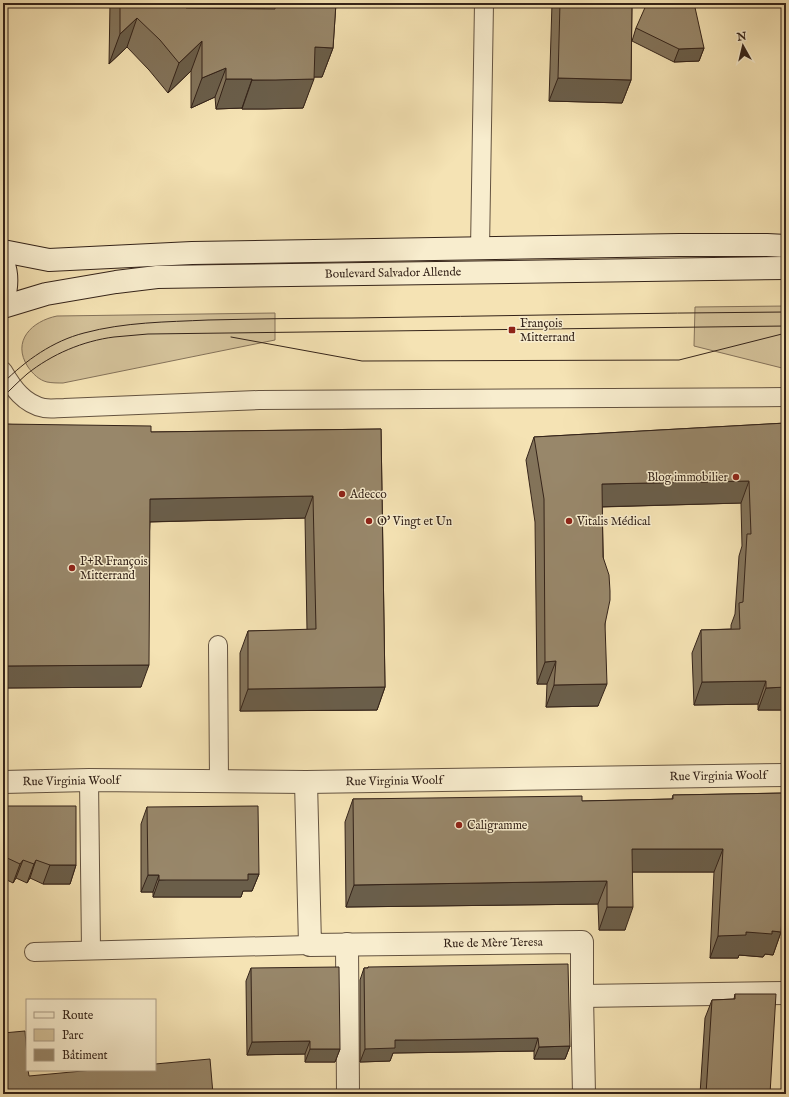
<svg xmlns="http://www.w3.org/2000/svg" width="789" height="1097" viewBox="0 0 789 1097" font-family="'IM FELL English',serif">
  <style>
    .green { fill: #d4c29a; stroke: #84725a }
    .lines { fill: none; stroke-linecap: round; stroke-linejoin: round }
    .lane-casing { stroke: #645340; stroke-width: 20 }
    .street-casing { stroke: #645340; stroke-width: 24 }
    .secondary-casing { stroke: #342319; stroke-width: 24 }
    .lane { stroke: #f8edce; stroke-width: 18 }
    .street { stroke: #f8edce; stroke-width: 22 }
    .secondary { stroke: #f8edce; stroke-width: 22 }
    .tram { stroke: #342319; stroke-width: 1 }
    .wall { fill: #83745b; stroke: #342319 }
    .shaded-wall { fill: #6a5e4a; stroke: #342319 }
    .building { fill: #98876a; stroke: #342319 }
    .poi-dot { fill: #8f2418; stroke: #f8edce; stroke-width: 1.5 }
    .labels { text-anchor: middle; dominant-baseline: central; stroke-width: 3; stroke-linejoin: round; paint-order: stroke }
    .street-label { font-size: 12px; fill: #342319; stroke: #f8edce }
    .poi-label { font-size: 12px; fill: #342319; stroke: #f8edce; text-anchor: start }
  </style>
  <rect width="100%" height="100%" fill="#f5e3b4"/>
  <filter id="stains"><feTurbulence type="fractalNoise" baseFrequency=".005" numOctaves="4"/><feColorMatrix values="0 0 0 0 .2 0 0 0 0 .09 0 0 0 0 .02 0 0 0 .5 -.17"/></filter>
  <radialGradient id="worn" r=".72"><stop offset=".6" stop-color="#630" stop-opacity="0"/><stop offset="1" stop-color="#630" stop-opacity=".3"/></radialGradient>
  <!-- green -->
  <g class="green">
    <polygon points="786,306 786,369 694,346 695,307"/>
    <path d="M275,313V340L63,383C58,383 52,383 47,382C39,380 33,374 28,367C11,341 32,321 57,316Z"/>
  </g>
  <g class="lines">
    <defs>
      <g id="lane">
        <polyline points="480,249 484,3"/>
        <path d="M3,371C13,388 24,404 44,408C51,409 57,408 64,408L259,400L786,397"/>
        <polyline points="218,645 219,781"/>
        <polyline points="89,780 91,950"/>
        <polyline points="34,952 310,945"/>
      </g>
      <g id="street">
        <polyline points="3,782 89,780 306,782 786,775"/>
        <polyline points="306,782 310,945 582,942 582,996 786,993"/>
        <polyline points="347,944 348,1094"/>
        <polyline points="582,996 584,1094"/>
      </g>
      <g id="secondary">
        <polyline points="3,251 49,260 192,253 679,245 767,245 786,246"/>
        <path d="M3,262C8,275 7,288 3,301"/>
        <polyline points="3,307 46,294 116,282 157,277 786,268"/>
      </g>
    </defs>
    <!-- lane casing -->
    <use href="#lane" class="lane-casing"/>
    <!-- street casing -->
    <use href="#street" class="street-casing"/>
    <!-- secondary casing -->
    <use href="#secondary" class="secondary-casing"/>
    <!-- lane -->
    <use href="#lane" class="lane"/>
    <!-- street -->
    <use href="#street" class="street"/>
    <!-- secondary -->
    <use href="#secondary" class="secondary"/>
    <!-- tram -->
    <g class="tram">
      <polyline points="231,337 362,361 679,360 786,333"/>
      <path d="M3,383C26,360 53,341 84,333C125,322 166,322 208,320C256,319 304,318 352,318C497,316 641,313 786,312"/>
      <path d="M3,397C11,389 19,381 27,374C52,354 83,341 114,337C125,336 137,335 148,334L786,326"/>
    </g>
  </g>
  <!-- wall -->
  <g class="wall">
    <polygon points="110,3 186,3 186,8 265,8 266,3 336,3 333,48 322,77 314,77 303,108 265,109 242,109 242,108 216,109 215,97 191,108 191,71 168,93 149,70 127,47 109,64"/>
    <polygon points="552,3 632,3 631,80 622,103 549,101"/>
    <polygon points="636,28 704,48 699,61 674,62 632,41"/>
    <polygon points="786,423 786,710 758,710 758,704 694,705 692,653 701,630 731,629 731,625 735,614 739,556 742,546 741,503 602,507 605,624 598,706 546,707 547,684 537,684 535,522 526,460 534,437"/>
    <polygon points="3,424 151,432 381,429 385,687 377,710 240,711 240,653 248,631 307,630 305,518 150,522 141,687 3,688"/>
    <polygon points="786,793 781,932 773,955 765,954 763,957 739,955 738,958 710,958 714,872 632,872 625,930 599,930 598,904 346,907 345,822 353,799 582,801 672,799 673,795"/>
    <polygon points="3,806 76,865 70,884 43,884 30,878 27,883 16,878 13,883 3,878"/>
    <polygon points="147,807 259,874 252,891 243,891 241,897 153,897 153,892 141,892 141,824"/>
    <polygon points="368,967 570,1046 565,1059 534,1059 534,1051 393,1053 390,1061 360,1062 360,980 364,968 368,968"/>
    <polygon points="251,968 340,1049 335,1062 305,1062 305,1054 247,1055 246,981"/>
    <polygon points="735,994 770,1094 700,1094 705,1018 712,1000 734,999"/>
  </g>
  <!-- shaded-wall -->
  <g class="shaded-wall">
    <polygon points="137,18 127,47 109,64 120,34"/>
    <polygon points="202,41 191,71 168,93 179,63"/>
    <polygon points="315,47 333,48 322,77 305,77"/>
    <polygon points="704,48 699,61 674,62 679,49"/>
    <polygon points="226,68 215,97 191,108 202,78"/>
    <polygon points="558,78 631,80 622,103 549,101"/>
    <polygon points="226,79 252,79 242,108 216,109"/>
    <polygon points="314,79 303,108 265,109 242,109 252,80"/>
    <polygon points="749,481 741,503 593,507 602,484"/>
    <polygon points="313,496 305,518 142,522 150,499"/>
    <polygon points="556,661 547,684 537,684 545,662"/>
    <polygon points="149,665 141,687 3,688 3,666"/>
    <polygon points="766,681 758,704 694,705 702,682"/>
    <polygon points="607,684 598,706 546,707 554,685"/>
    <polygon points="385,687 377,710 240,711 248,689"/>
    <polygon points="786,687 786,710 758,710 766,688"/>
    <polygon points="632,849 723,849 714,872 624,872"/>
    <polygon points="23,860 16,878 13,883 20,864"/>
    <polygon points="36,860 30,878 27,883 34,864"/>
    <polygon points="50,865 76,865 70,884 43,884"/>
    <polygon points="248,874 259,874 252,891 243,891 241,897 153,897 159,880"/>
    <polygon points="148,875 159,875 153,892 141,892"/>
    <polygon points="607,881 598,904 346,907 354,885"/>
    <polygon points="607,907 633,907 625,930 599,930"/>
    <polygon points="772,931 781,932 773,955 765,954 763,957 739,955 738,958 710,958 718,936 746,932"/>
    <polygon points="538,1038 534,1051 393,1053 390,1061 360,1062 365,1049 395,1040"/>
    <polygon points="310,1041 305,1054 247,1055 252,1042"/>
    <polygon points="570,1046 565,1059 534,1059 539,1047"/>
    <polygon points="310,1049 340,1049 335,1062 305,1062"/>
  </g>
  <!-- building -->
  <g class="building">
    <polygon points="120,3 186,3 186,8 275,9 275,3 336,3 333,48 315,47 314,79 276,80 252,80 252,79 226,79 226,68 202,78 202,41 179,63 160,40 137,18 120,34"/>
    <polygon points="560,3 632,3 631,80 558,78"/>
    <polygon points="647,3 694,3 704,48 679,49 636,28"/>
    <polygon points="786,423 786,687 766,688 766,681 702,682 701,630 740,629 739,603 743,602 747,534 751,534 749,481 602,484 603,557 609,575 610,591 610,600 605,624 607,684 554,685 556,661 545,662 544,499 534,437"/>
    <polygon points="3,424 151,426 151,432 381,429 385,687 248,689 248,631 316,629 313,496 150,499 149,665 3,666"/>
    <polygon points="786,793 786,869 781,932 772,931 772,934 746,932 746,935 718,936 723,849 632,849 633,907 607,907 607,881 354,885 353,799 582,796 582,801 673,799 673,795"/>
    <polygon points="3,806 76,806 76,865 50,865 36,860 34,864 23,860 20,864 3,856"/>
    <polygon points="258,806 259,874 248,874 248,880 159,880 159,875 148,875 147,807"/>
    <polygon points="568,964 570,1046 539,1047 538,1038 423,1040 395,1040 395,1048 365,1049 364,968 368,968 368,967"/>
    <polygon points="339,967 340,1049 310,1049 310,1041 252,1042 251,968"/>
    <polygon points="735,994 776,994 770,1094 706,1094 712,1000 735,999"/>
    <polygon points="25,1031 27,1057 27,1070 28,1070 29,1076 93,1070 155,1070 155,1064 210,1059 213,1094 3,1094 3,1033"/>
    <rect x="621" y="1091" width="31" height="3"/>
    <polygon points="552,1092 552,1094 513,1094 513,1093"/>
  </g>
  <!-- markers -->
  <g class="poi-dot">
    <rect x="508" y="326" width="8" height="8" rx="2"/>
    <circle cx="736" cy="477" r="4"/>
    <circle cx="342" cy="494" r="4"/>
    <circle cx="369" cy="521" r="4"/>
    <circle cx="569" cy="521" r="4"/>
    <circle cx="72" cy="568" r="4"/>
    <circle cx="459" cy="825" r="4"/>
  </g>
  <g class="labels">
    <!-- street labels -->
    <g class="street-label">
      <text transform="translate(393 273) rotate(-1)">Boulevard Salvador Allende</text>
      <text transform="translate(718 776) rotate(-1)">Rue Virginia Woolf</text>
      <text transform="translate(71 781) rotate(-1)">Rue Virginia Woolf</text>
      <text transform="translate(394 781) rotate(-1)">Rue Virginia Woolf</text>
      <text transform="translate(493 943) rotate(-1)">Rue de Mère Teresa</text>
    </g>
    <!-- poi labels -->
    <g class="poi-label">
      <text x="520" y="323">François<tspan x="520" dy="14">Mitterrand</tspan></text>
      <text x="728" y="477" text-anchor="end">Blog immobilier</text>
      <text x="350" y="494">Adecco</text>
      <text x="377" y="521">O' Vingt et Un</text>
      <text x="577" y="521">Vitalis Médical</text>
      <text x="80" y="561">P+R François<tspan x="80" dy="14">Mitterrand</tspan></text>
      <text x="467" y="825">Caligramme</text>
    </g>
  </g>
  <!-- margin -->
  <rect width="789" height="1097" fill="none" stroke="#f5e3b4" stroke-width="16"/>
  <rect x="4" y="4" width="781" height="1089" fill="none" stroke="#342319" stroke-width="2"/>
  <rect x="8" y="8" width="773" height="1081" fill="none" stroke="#342319"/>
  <!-- legend -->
  <rect x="26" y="999" width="130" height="72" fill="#f8edce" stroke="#aa9c86"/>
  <rect x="34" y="1012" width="20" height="6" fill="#f8edce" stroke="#aa9c86"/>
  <text x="62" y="1019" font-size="12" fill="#342319">Route</text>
  <rect x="34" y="1029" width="20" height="12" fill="#d4c29a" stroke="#aa9c86"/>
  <text x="62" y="1039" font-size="12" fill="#342319">Parc</text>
  <rect x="34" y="1049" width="20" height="12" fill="#98876a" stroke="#aa9c86"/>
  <text x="62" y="1059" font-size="12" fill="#342319">Bâtiment</text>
  <!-- north arrow -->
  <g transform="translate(743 46) rotate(352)" stroke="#f8edce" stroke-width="3" paint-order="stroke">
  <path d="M0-3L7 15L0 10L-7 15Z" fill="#342319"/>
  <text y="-6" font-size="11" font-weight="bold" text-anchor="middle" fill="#342319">N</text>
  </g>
  <rect width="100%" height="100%" filter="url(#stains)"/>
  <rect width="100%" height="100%" fill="url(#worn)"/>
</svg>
